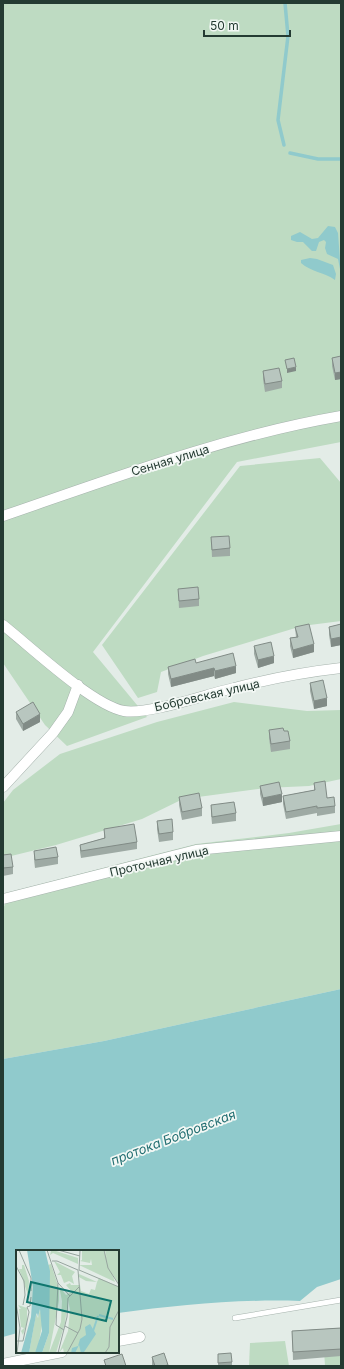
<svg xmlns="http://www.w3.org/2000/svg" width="344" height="1369" viewBox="0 0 344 1369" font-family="Inter,sans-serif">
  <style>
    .green { fill: #bedbc2 }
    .water { fill: #90cacc }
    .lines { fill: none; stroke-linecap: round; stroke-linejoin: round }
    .stream { stroke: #90cacc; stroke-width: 3.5 }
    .service-casing { stroke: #a6b3ad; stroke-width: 6 }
    .minor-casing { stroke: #a6b3ad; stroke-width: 11 }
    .service { stroke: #fff; stroke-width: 5 }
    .minor { stroke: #fff; stroke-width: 10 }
    .wall { fill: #9eaaa4 }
    .shaded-wall { fill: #818b86 }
    .building { fill: #b8c6bf; stroke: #818b86 }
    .labels { text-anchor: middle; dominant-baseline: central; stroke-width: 3.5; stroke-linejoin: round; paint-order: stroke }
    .street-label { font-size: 12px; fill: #243b32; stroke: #f3f8f5 }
    .water-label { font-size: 13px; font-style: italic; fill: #236f72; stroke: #f3f8f5 }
    .inset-river { fill: none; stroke: #90cacc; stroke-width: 2 }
    .inset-road { fill: none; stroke: #97a59f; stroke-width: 1 }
    .view { fill: #0f766e; fill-opacity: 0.15; stroke: #0f766e; stroke-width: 2 }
    .inset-edge { fill: none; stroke: #243b32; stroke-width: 2 }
  </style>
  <rect width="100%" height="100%" fill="#e3ece7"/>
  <!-- green -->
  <g class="green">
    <polygon points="3,3 341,3 341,442 237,462 93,652 147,717 67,746 45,725 3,663"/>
    <polygon points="320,458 341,483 341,621 302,626 203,656 161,672 157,692 138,698 102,645 240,466"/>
    <polygon points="234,702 307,711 341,710 341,779 309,786 266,788 183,799 142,819 56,845 3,858 3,803 13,790 60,754 157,722"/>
    <polygon points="341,824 341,989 104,1041 3,1059 3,909 10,892 196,844 289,833"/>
    <polygon points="341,1330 341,1366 325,1366 323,1333"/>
    <polygon points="285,1341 289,1366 249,1366 250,1343"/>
  </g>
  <!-- water -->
  <g class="water">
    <polygon points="328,226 335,227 338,233 341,274 338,259 327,254 325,248 326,242 324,240 319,242 316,251 312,251 303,242 297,242 291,240 291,236 300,232 312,239 318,238"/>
    <path d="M310,258L317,259L333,265L336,274L335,280C324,272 311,272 301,263V260Z"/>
    <path d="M341,989V1279L317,1287L300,1301C239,1299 179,1305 118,1313V1251H17V1333L3,1337V1059L104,1041Z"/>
  </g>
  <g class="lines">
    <!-- stream -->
    <g class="stream">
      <polyline points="284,145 278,120 288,36 285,3"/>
      <polyline points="290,153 318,159 341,159"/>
    </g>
    <defs>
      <polyline id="service" points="235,1318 341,1300"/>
      <g id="minor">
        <path d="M3,516C114,478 225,436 341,416"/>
        <path d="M3,625C31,647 92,705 124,711C148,715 207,694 234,688C269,679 305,672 341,668"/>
        <polyline points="3,787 53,733 68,712 78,685"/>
        <polyline points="3,899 196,850 341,836"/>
        <polyline points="118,1341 140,1337"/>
        <polyline points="3,1364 62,1352"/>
      </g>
    </defs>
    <!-- service casing -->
    <use href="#service" class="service-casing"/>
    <!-- minor casing -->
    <use href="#minor" class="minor-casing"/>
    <!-- service -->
    <use href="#service" class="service"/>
    <!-- minor -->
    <use href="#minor" class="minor"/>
  </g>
  <!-- wall -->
  <g class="wall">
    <polygon points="341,356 341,379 335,380 332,366 332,358"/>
    <polygon points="263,371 282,381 282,388 265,392 263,379"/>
    <polygon points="211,537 230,548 230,556 212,557"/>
    <polygon points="178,589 199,599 199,606 179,608"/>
    <polygon points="341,624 341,645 331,647 329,635 329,627"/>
    <polygon points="295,627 314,652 293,658 290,646 290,638 296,637"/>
    <polygon points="254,646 274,663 258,668 254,654"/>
    <polygon points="196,663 236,673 215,679 214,676 171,687 168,674 168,667"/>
    <polygon points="310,683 327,706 314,709 310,691"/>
    <polygon points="16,712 40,722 23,731 16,719"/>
    <polygon points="269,730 284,731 290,741 290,749 271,752 269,738"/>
    <polygon points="314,783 335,806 335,813 317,816 317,813 286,819 283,804 283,796 314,790"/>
    <polygon points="260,786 282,802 263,806 260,794"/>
    <polygon points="179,797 202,808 202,816 182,820 179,805"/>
    <polygon points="211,805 236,813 236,821 212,824 211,813"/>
    <polygon points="157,821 173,832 173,840 159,842 157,829"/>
    <polygon points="104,829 137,842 137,849 81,858 80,852 80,845 104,838"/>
    <polygon points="34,851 58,857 58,864 35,868 34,859"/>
    <polygon points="3,855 13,867 13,874 3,876"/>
    <polygon points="341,1328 341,1356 293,1360 292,1331"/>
    <polygon points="218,1354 232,1362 232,1366 218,1366"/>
    <polygon points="152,1357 168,1366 152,1366"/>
  </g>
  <!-- shaded-wall -->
  <g class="shaded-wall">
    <polygon points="296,367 296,371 287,373 287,369"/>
    <polygon points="341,372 341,379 335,380 335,373"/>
    <polygon points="341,637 341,645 331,647 331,639"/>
    <polygon points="314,644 314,652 293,658 293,650"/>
    <polygon points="274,656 274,663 258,668 258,660"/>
    <polygon points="236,666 236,673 215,679 215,671"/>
    <polygon points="214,668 214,676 171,687 171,679"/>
    <polygon points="327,698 327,706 314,709 314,701"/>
    <polygon points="40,714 40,722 23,731 23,724"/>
    <polygon points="282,794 282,802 263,806 263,798"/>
  </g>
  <!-- building -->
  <g class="building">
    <polygon points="341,356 341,372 335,373 332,358"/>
    <polygon points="294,358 296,367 287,369 285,360"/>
    <polygon points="279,368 282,381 265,384 263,371"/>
    <polygon points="229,536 230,548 212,550 211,537"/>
    <polygon points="198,587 199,599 179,601 178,589"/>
    <polygon points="309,624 314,644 293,650 290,638 298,637 295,627"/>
    <polygon points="341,624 341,637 331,639 329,627"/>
    <polygon points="271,642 274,656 258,660 254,646"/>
    <polygon points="233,653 236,666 215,671 214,668 171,679 168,667 195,659 196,663"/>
    <polygon points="323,680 327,698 314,701 310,683"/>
    <polygon points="33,702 40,714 23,724 16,712"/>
    <polygon points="283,728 284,731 288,731 290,741 271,744 269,730"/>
    <polygon points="325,781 327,798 334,797 335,806 317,808 317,806 286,812 283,796 315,790 314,783"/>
    <polygon points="279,782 282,794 263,798 260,786"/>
    <polygon points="199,793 202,808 182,812 179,797"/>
    <polygon points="234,802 236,813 212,817 211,805"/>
    <polygon points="172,819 173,832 159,834 157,821"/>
    <polygon points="134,824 137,842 81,851 80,845 105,838 104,829"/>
    <polygon points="56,847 58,857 35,860 34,851"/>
    <polygon points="11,854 13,867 3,868 3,855"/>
    <polygon points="341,1328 341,1349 293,1352 292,1331"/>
    <polygon points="164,1353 168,1365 163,1366 155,1366 152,1357"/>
    <polygon points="231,1353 232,1362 218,1363 218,1354"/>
    <polygon points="122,1354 126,1366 106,1366 104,1360"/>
  </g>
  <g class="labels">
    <!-- street labels -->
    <g class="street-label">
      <text transform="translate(170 460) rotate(-17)">Сенная улица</text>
      <text transform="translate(207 695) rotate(-13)">Бобровская улица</text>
      <text transform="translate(159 861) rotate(-13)">Проточная улица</text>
    </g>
    <!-- water labels -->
    <g class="water-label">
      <text transform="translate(173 1137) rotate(-21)">протока Бобровская</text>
    </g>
  </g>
  <!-- overview -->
  <g transform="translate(16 1250)">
    <rect width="103" height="103" fill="#e3ece7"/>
    <path d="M37,0L62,8V14L37,3L34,5L35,1H32ZM66,0H88L99,32L63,15H76L75,9L74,13L64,11L66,10ZM89,0H103V34L93,19ZM38,11L59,22L56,26L58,34L53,31L48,33L45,25H41L44,22ZM35,14L43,39V51L33,103L45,72L46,51L43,36L50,45L56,42L50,35L54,33L55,35H64L65,41L73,44L75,39L79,40L81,32L70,31L63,27V24L81,32L83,28L103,37V103H48L47,98L43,103L52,81L54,60L52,49L49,73L40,103H26L33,83L32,15ZM6,15H8L13,31L12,45L3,19H6ZM2,55L11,58V72L7,85L5,81L8,78L5,77L3,59H5ZM24,59L27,70L22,97L19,103H13L20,64L22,68Z" fill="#bedbc2"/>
    <path d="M11,0H29L34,21L33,83L26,103H19L26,81L24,59L22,67L21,63L20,65L13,103H5L15,67L17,37ZM74,74L80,84L68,102L65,103L63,95L59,103H55L56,98L62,96L64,89L70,85L69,77Z" fill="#90cacc"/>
    <path class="inset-river" d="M83,65L97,69M77,81L82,66"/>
    <path class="inset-road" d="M3,0L15,28V41M31,0L42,33L54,46M42,0L64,6M64,0L63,20L103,37M88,0L92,18L103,35M36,11H41L62,20L66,69L64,79L51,103M0,16L8,31L9,45L7,55M42,33L40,75L48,80M0,53L4,78L1,103M11,57L14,56L15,47M49,76L62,83M0,91H7L13,62L11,57M42,103L51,67L52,48L63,37M89,103L93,97L94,77L103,60"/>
    <path class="view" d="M15,32L95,51L90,71L11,52Z"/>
    <rect width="103" height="103" class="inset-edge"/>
  </g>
  <!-- border -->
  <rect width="344" height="1369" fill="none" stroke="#243b32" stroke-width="8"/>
  <!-- scale -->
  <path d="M204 30v6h86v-6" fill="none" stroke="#243b32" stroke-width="2"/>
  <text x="210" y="30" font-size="12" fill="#243b32" stroke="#f3f8f5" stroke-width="3" paint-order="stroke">50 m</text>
</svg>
